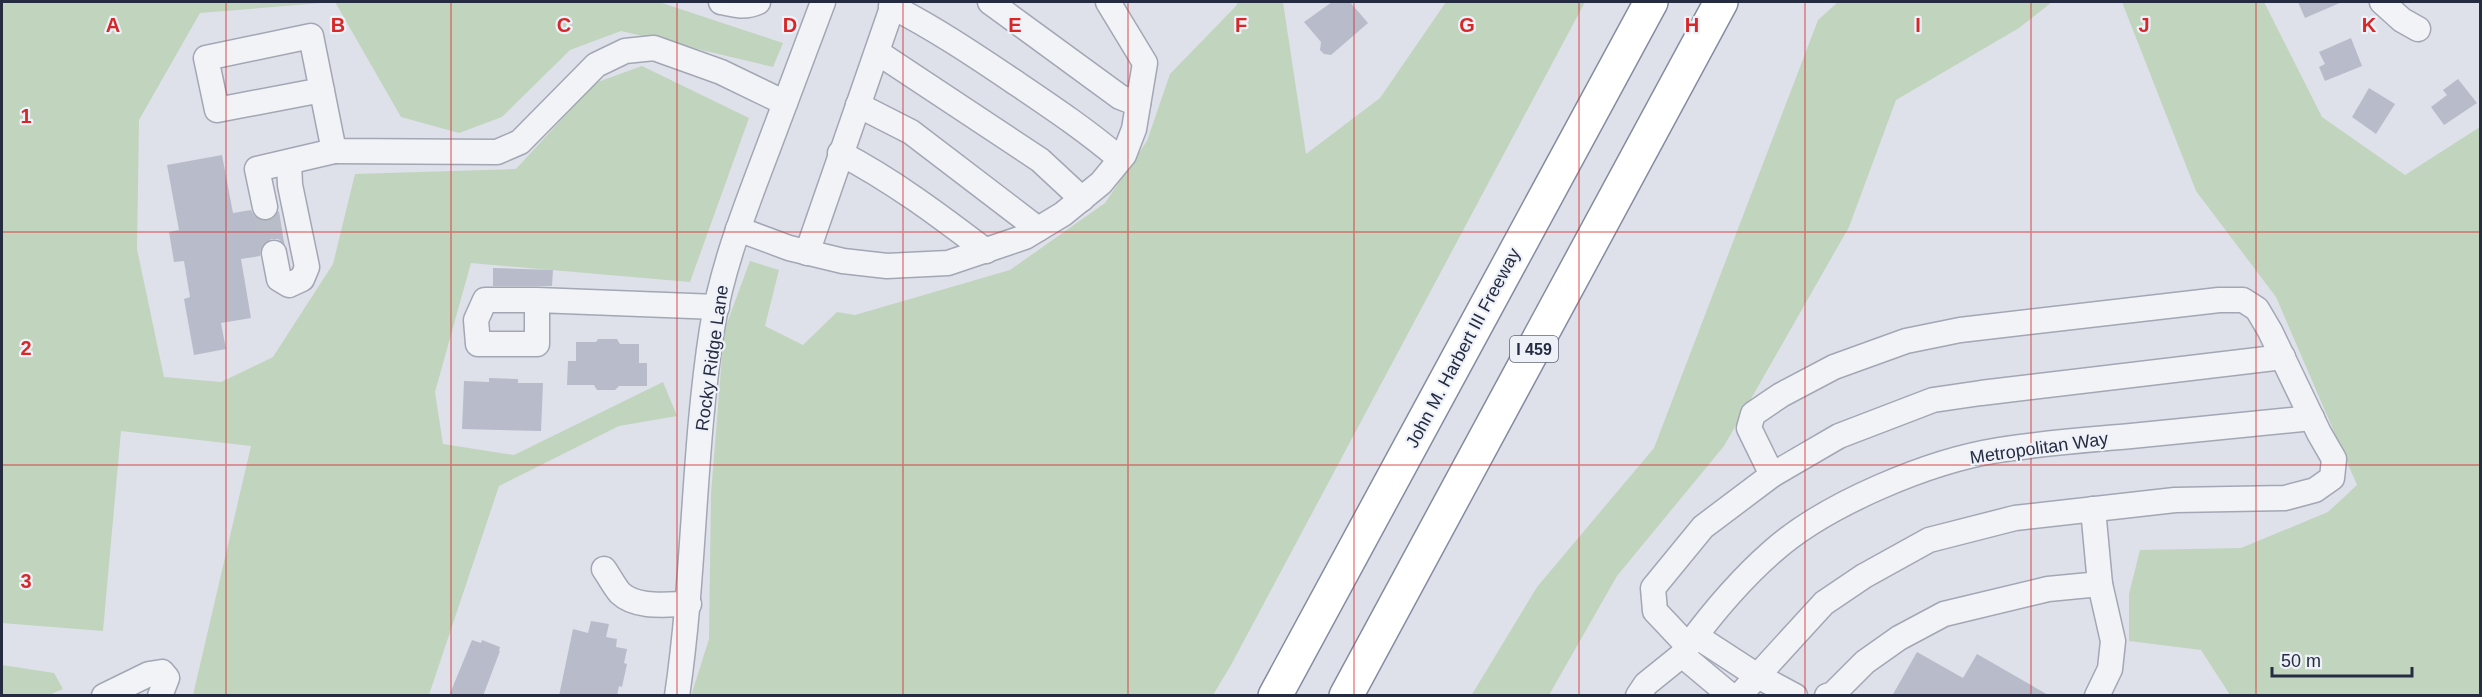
<svg xmlns="http://www.w3.org/2000/svg" width="2482" height="697" viewBox="0 0 2482 697" font-family="Arial,sans-serif">
  <style>
    .green { fill: #c1d4be }
    .building { fill: #b8bcca }
    .lines { fill: none; stroke-linecap: round; stroke-linejoin: round }
    .minor-tunnel { stroke: #b9bdc8; stroke-width: 24; stroke-dasharray: 24 12; stroke-linecap: butt }
    .minor-casing { stroke: #a3a7b4; stroke-width: 27 }
    .highway-casing { stroke: #848ca2; stroke-width: 36 }
    .minor { stroke: #f1f3f7; stroke-width: 24 }
    .highway { stroke: #fff; stroke-width: 33 }
    .grid { fill: none; stroke: #d62828; stroke-width: 1.5; stroke-opacity: 0.55 }
    .labels { text-anchor: middle; dominant-baseline: central; stroke-width: 4.5; stroke-linejoin: round; paint-order: stroke }
    .shield { fill: #eef1f7; stroke: #616778; stroke-width: 1.5 }
    .shield-label { font-size: 16px; font-weight: bold; fill: #252c42 }
    .street-label { font-size: 18px; fill: #252c42; stroke: #eef1f7 }
    .grid-label { font-size: 20px; text-anchor: middle; font-weight: bold; fill: #d62828; stroke: #eef1f7; stroke-width: 4.5; stroke-linejoin: round; paint-order: stroke }
  </style>
  <rect width="100%" height="100%" fill="#dee1e9"/>
  <!-- green -->
  <g class="green">
    <polygon points="2,2 659,2 783,43 773,67 621,31 570,50 502,117 459,133 401,117 335,2 200,13 139,120 137,249 164,377 221,382 273,357 333,264 355,174 516,169 595,83 642,66 749,118 690,282 471,263 435,392 443,444 514,455 663,382 677,416 619,426 499,486 429,695 193,695 251,446 121,431 103,631 2,623"/>
    <polygon points="1238,2 1283,2 1306,154 1380,98 1446,2 1585,2 1231,665 1213,695 691,696 709,639 711,494 724,331 750,261 779,270 765,326 803,345 837,312 855,315 1010,270 1105,203 1147,141 1170,74 1236,6"/>
    <polygon points="1838,2 2052,2 2019,28 1896,100 1849,227 1724,446 1617,576 1549,695 1471,696 1537,587 1654,448 1818,20"/>
    <polygon points="2122,2 2264,2 2322,117 2405,175 2480,127 2480,695 2230,695 2201,650 2129,641 2129,594 2140,550 2241,548 2328,512 2357,485 2276,297 2196,191"/>
    <polygon points="2,665 54,673 63,689 49,695 2,695"/>
  </g>
  <!-- building -->
  <g class="building">
    <polygon points="1332,2 1350,2 1368,23 1331,55 1324,54 1320,50 1321,42 1304,22"/>
    <polygon points="2298,2 2342,2 2305,18"/>
    <polygon points="2351,38 2362,66 2325,81 2319,67 2325,64 2319,52"/>
    <polygon points="2458,79 2477,103 2444,125 2431,107 2447,95 2443,90"/>
    <polygon points="2369,88 2395,104 2376,134 2352,117"/>
    <polygon points="222,155 233,213 251,210 255,217 267,221 274,218 279,211 284,243 278,239 271,239 261,248 260,256 241,259 251,318 221,323 226,349 194,355 184,299 190,297 184,261 174,262 169,232 179,230 167,165"/>
    <polygon points="493,268 553,270 552,286 493,286"/>
    <polygon points="598,339 617,339 620,344 639,344 639,363 647,363 647,386 619,386 615,390 597,390 594,385 567,385 568,361 576,361 576,342 596,342"/>
    <polygon points="489,378 518,379 518,383 543,383 541,431 462,429 464,381 489,382"/>
    <polygon points="591,621 609,624 606,637 617,639 616,647 627,649 624,663 627,664 622,687 619,686 617,696 559,696 573,629 588,633"/>
    <polygon points="472,640 481,643 482,640 500,647 499,651 500,651 483,696 449,696"/>
    <polygon points="1917,652 1963,678 1977,654 2050,696 1892,696"/>
  </g>
  <g class="lines">
    <!-- minor-tunnel -->
    <polyline class="minor-tunnel" points="265,207 274,253"/>
    <defs>
      <g id="minor">
        <path d="M721,2C734,5 745,8 758,2"/>
        <polyline points="990,2 1120,97 1138,104"/>
        <polyline points="2382,2 2402,20 2418,29"/>
        <path d="M891,6C934,28 973,54 1013,81C1050,106 1086,130 1120,159"/>
        <polyline points="877,52 1040,160 1082,199"/>
        <polyline points="322,90 217,110 206,58 311,36 334,151 497,152 520,142 596,65 625,51 654,48 721,72 785,103"/>
        <polyline points="858,105 911,132 1038,229"/>
        <path d="M840,153C892,180 940,216 986,251"/>
        <polyline points="265,207 257,169 334,151"/>
        <polyline points="738,229 789,248 843,261 887,266 948,263 1025,237 1063,214 1101,183 1124,155 1134,129 1145,63 1108,2"/>
        <polyline points="274,253 279,279 289,285 302,279 307,267 290,185 289,162"/>
        <polyline points="807,253 894,2"/>
        <polyline points="537,300 537,344 478,344 476,320 485,300 537,300 717,307"/>
        <polyline points="1772,475 1839,436 1933,400 1981,393 2283,357"/>
        <path d="M604,569C609,576 614,586 620,593C637,609 668,604 689,604"/>
        <polyline points="1696,636 1756,675 1795,696"/>
        <path d="M1688,646C1713,612 1741,579 1773,551C1826,504 1929,461 1999,450C2043,443 2087,440 2131,436C2191,430 2252,424 2312,418"/>
        <polyline points="1682,655 1688,646 1655,611 1653,588 1703,527 1772,475 1749,428 1753,414 1781,395 1834,367 1906,341 1960,330 2219,300 2243,300 2257,309 2270,331 2319,433 2334,459 2332,478 2315,490 2285,498 2175,500 2015,518 1929,540 1864,576 1824,603 1739,696"/>
        <polyline points="104,696 149,674 162,672 167,678 160,696"/>
        <path d="M677,696C695,574 693,450 712,329C722,267 745,209 767,151C786,101 805,51 823,2"/>
        <polyline points="1638,696 1646,684 1682,655 1731,696"/>
        <polyline points="1827,696 1833,694 1865,662 1899,638 1944,614 2048,589 2100,584 2093,509"/>
        <polyline points="2097,696 2110,669 2113,641 2100,584"/>
      </g>
      <g id="highway">
        <polyline points="1275,696 1651,2"/>
        <polyline points="1346,696 1721,2"/>
      </g>
    </defs>
    <!-- minor casing -->
    <use href="#minor" class="minor-casing"/>
    <!-- highway casing -->
    <use href="#highway" class="highway-casing"/>
    <!-- minor -->
    <use href="#minor" class="minor"/>
    <!-- highway -->
    <use href="#highway" class="highway"/>
  </g>
  <!-- grid -->
  <path class="grid" d="M226,2V696M451,2V696M677,2V696M903,2V696M1128,2V696M1354,2V696M1579,2V696M1805,2V696M2031,2V696M2256,2V696M2,232H2480M2,465H2480"/>
  <g class="labels">
    <!-- shield labels -->
    <rect class="shield" x="1510" y="336" width="48" height="26" rx="4.5"/>
    <g class="shield-label">
      <text x="1534" y="349">I 459</text>
    </g>
    <!-- street labels -->
    <g class="street-label">
      <text transform="translate(1463 348) rotate(-62)">John M. Harbert III Freeway</text>
      <text transform="translate(712 358) rotate(-82)">Rocky Ridge Lane</text>
      <text transform="translate(2039 448) rotate(-8)">Metropolitan Way</text>
    </g>
  </g>
  <g class="grid-label">
    <text x="113" y="32">A</text>
    <text x="338" y="32">B</text>
    <text x="564" y="32">C</text>
    <text x="790" y="32">D</text>
    <text x="1015" y="32">E</text>
    <text x="1241" y="32">F</text>
    <text x="1467" y="32">G</text>
    <text x="1692" y="32">H</text>
    <text x="1918" y="32">I</text>
    <text x="2144" y="32">J</text>
    <text x="2369" y="32">K</text>
    <text x="26" y="123">1</text>
    <text x="26" y="355">2</text>
    <text x="26" y="588">3</text>
  </g>
  <!-- border -->
  <rect width="2482" height="697" fill="none" stroke="#252c42" stroke-width="6"/>
  <!-- scale -->
  <path d="M2272 667v9h140v-9" fill="none" stroke="#252c42" stroke-width="3"/>
  <text x="2281" y="667" font-size="18" fill="#252c42" stroke="#eef1f7" stroke-width="4.5" paint-order="stroke">50 m</text>
</svg>
